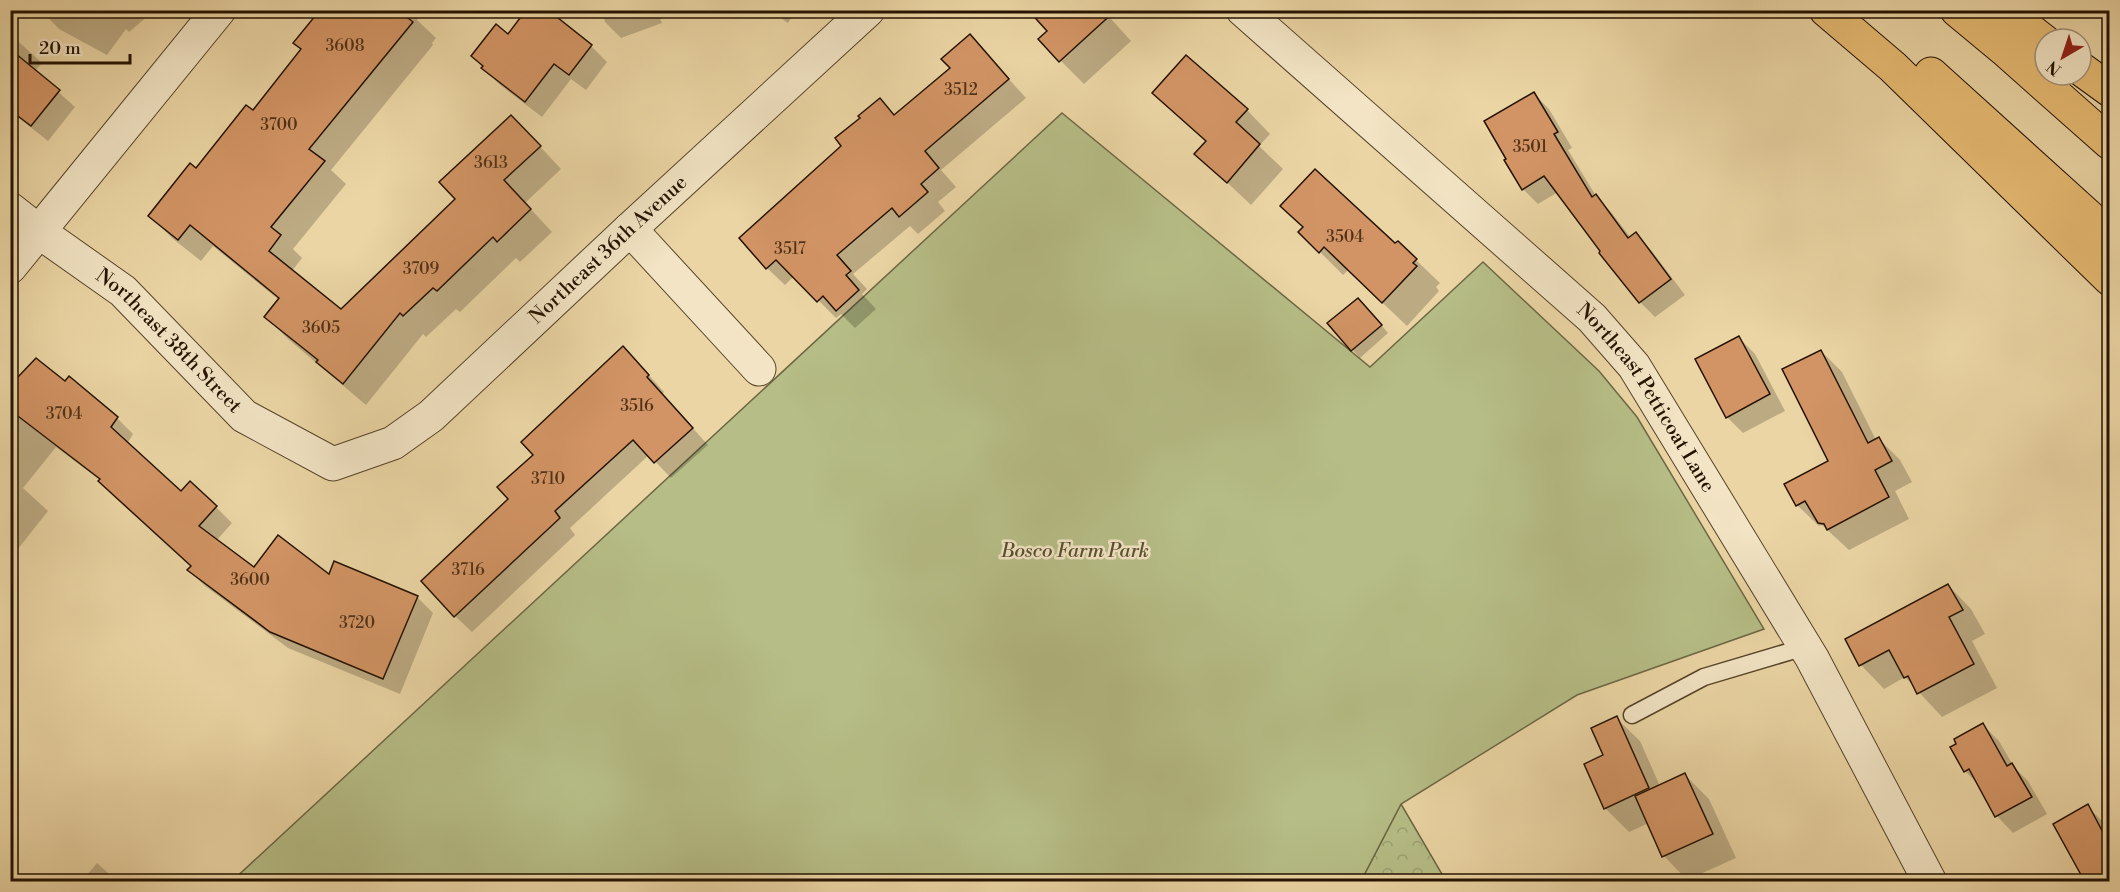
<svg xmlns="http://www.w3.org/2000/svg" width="2120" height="892" viewBox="0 0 2120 892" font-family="'Libre Bodoni',serif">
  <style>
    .forest { fill: url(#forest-crowns); stroke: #6d6843; stroke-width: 1.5 }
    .green { fill: #b6bd86; stroke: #6d6843; stroke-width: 1.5 }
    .shadow { fill: #0003 }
    .building { fill: #d29464; stroke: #241200; stroke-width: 1.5 }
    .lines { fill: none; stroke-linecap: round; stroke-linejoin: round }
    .lane-casing { stroke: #564329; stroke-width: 19 }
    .street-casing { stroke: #564329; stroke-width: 35 }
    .highway-casing { stroke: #241200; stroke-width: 35 }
    .lane { stroke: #f2e4c4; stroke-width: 16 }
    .street { stroke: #f2e4c4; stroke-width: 33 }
    .highway { stroke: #e6ba72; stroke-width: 33 }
    .labels { text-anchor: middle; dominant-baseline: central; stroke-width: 5; stroke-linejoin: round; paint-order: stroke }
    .number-label { font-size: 16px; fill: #503219 }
    .street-label { font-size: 20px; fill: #241200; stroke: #f2e4c4 }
    .park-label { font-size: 20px; font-style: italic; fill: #574e2f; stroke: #f2e4c4 }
  </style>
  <defs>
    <pattern id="forest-crowns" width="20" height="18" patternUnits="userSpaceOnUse" patternTransform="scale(1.5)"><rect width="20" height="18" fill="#b6bd86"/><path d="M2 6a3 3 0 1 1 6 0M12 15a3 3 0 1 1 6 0" fill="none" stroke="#9ca172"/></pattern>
  </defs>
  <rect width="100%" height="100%" fill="#ebd5a4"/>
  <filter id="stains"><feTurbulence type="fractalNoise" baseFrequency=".00333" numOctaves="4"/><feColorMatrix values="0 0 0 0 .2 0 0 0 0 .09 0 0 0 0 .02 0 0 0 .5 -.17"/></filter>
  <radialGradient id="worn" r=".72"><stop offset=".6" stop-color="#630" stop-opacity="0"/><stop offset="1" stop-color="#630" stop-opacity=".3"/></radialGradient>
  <!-- forest -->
  <polygon class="forest" points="1401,804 1446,881 1361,881"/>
  <!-- green -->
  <polygon class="green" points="1062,113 1370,367 1483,262 1599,371 1637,417 1764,629 1577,695 1401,804 1361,881 231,882"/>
  <!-- shadow -->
  <g class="shadow">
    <polygon points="41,10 155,10 129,32 126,29 107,55 59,29"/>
    <polygon points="341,10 425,10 417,20 436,38 432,43 433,45 331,170 346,184 293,249 302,258 292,271 341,311 533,139 561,169 525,203 552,232 520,262 516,258 460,312 456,309 426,337 423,334 366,405 288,339 266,317 279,300 213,246 201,261 172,238 150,216 253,112"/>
    <polygon points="601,10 684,10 660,19 662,23 621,38 605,22"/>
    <polygon points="769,10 796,10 788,23"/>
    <polygon points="1103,10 1131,41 1084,84 1061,61"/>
    <polygon points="10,34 42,63 35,71 75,107 48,141 10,111"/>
    <polygon points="508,36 591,46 607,62 586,90 571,79 542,117 499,84 473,56"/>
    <polygon points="970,36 1026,98 941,170 956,187 938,202 945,211 918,234 910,226 853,274 867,289 862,294 876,309 855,328 841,314 836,318 794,276 785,285 767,268 862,118 880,100 896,116 952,68"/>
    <polygon points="1154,93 1247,110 1270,134 1259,146 1283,169 1251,205 1196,153 1206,142"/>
    <polygon points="1534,94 1549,109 1572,148 1568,150 1596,196 1611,212 1631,238 1636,234 1651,250 1685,295 1655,317 1640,302 1558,192 1538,204 1523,189"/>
    <polygon points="1300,232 1416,260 1440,283 1436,287 1439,291 1407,326 1348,270 1343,275"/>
    <polygon points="1366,307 1388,333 1360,358 1329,324"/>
    <polygon points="1738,337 1755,354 1785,411 1743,433 1727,417"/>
    <polygon points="1821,351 1842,372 1876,440 1879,439 1900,460 1912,482 1895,491 1909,519 1849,550 1822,525 1819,526 1798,506 1786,484 1830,462"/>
    <polygon points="639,364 664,392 662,394 708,445 671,478 649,455 570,528 575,535 472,632 455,616 510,499"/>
    <polygon points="65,383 117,418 133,434 127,444 181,493 190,483 216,507 232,523 216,541 254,569 329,576 417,597 433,613 400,694 288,648 205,586 189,570 192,567 101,481 56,447 23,488 48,511 10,559 10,391"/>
    <polygon points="1948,585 1971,609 1985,634 1972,641 1997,688 1942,717 1905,677 1884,689 1861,665"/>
    <polygon points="1616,718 1640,741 1660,786 1685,775 1709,799 1736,858 1687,880 1664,856 1649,823 1629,832 1605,808"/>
    <polygon points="1983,725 1999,741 2014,767 2028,781 2047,814 2013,833 1997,816 1979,785 1965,771"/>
    <polygon points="2087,806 2103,822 2110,833 2110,882 2087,882"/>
    <polygon points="97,863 118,882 81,882"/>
  </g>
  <!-- building -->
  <g class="building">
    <polygon points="320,10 398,10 413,22 309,149 325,161 271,227 281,235 269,251 341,309 455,199 439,182 511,115 541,146 504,180 531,209 497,242 493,237 437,291 433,288 403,316 400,313 343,384 316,362 318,360 264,317 279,298 190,225 178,240 148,216 190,163 196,168 246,105 253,110 301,49 293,43"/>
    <polygon points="526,10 548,10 592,45 569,75 554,64 525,102 481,68 483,66 471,56 496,24 508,34"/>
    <polygon points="1028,10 1116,10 1059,62 1038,39 1047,31"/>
    <polygon points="970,34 1009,79 925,151 939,168 921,184 928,192 899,217 892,208 837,255 851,271 846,275 859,290 836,311 823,296 817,302 776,260 766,269 739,238 841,146 835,138 860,118 858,116 880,98 894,115 950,68 941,59"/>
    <polygon points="10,49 60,90 31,126 10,110"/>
    <polygon points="1186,55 1248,109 1236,122 1260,144 1227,183 1194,154 1206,141 1152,93"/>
    <polygon points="1534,92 1558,132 1554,134 1592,197 1596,194 1628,238 1636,232 1671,279 1639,303 1599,253 1600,251 1544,176 1522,190 1504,160 1506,159 1484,121"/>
    <polygon points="1315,169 1395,243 1398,241 1417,259 1413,263 1417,266 1382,303 1324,247 1319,253 1298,232 1303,227 1280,206"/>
    <polygon points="1358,298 1382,325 1351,351 1327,323"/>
    <polygon points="1739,336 1770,394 1726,418 1695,359"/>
    <polygon points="623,346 649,375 647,377 693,428 654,463 633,440 555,511 560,518 454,617 421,581 508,499 497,487 533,455 521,442"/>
    <polygon points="1821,350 1868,443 1879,437 1892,461 1875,470 1889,497 1827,530 1824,524 1818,523 1805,501 1796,506 1784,484 1828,461 1782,369"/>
    <polygon points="36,358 65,381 69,376 118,417 111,427 181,491 190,481 217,506 199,526 254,567 278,535 329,574 334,561 418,596 383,679 270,632 187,570 191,566 98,481 100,479 10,410 10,388 18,377"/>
    <polygon points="1948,584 1963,610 1949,617 1974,664 1917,694 1908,676 1904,678 1889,650 1859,666 1845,639"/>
    <polygon points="1617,716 1649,788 1604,809 1584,764 1603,755 1591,728"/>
    <polygon points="1983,723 2007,766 2012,763 2032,797 1995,817 1969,769 1964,772 1950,747 1956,744 1954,739"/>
    <polygon points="1685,773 1713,834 1662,857 1635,796"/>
    <polygon points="2088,804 2109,844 2109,876 2099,882 2085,882 2053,824"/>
  </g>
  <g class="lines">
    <defs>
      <polyline id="lane" points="1632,715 1704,677 1805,647"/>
      <g id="street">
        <path id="s1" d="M1243,10L1592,318L1634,366L1812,658L1930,882"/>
        <path id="s2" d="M10,209L38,231L123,291L244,416L333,464L393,443L431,416L630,229L868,10"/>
        <polyline points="630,229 759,369"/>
        <polyline points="10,267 219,10"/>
      </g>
      <g id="highway">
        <polyline points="1826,10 1893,67 2110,279"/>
        <polyline points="1957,10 2004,49 2110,143"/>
        <polyline points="2004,10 2045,42"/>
        <polyline points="2081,69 2110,90"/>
        <polyline points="1931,74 2110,236"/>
      </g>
    </defs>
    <!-- lane casing -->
    <use href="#lane" class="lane-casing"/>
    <!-- street casing -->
    <use href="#street" class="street-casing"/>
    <!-- highway casing -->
    <use href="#highway" class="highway-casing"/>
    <!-- lane -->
    <use href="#lane" class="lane"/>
    <!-- street -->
    <use href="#street" class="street"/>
    <!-- highway -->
    <use href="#highway" class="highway"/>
  </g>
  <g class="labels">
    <!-- number labels -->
    <g class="number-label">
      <text x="345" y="46">3608</text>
      <text x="961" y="90">3512</text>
      <text x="279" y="125">3700</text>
      <text x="1530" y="147">3501</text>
      <text x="491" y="163">3613</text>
      <text x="1345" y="237">3504</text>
      <text x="790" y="249">3517</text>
      <text x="421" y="269">3709</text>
      <text x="321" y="328">3605</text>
      <text x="637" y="406">3516</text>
      <text x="64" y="414">3704</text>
      <text x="548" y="479">3710</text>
      <text x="468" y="570">3716</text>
      <text x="250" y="580">3600</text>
      <text x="357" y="623">3720</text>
    </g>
    <!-- street labels -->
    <g class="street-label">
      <text stroke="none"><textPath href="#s2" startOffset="768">Northeast 36th Avenue</textPath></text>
      <text stroke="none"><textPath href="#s2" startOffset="207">Northeast 38th Street</textPath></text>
      <text stroke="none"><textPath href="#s1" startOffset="562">Northeast Petticoat Lane</textPath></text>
    </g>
    <!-- park labels -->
    <g class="park-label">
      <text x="1075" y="551">Bosco Farm Park</text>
    </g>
  </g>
  <!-- margin -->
  <rect width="2120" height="892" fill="none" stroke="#ebd5a4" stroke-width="36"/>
  <rect x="12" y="12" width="2096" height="868" fill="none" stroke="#241200" stroke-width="3"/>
  <rect x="18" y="18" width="2084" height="856" fill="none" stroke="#241200" stroke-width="1.5"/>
  <!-- north arrow -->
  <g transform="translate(2063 57) rotate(219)"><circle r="28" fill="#f2e4c4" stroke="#a09076" stroke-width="1.5"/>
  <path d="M0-4.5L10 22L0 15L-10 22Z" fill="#8f2418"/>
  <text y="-9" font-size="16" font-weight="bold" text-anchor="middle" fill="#241200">N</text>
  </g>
  <!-- scale -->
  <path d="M30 54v9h100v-9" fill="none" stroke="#241200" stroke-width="3"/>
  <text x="39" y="54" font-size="18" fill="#241200" stroke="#f2e4c4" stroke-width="4.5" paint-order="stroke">20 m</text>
  <rect width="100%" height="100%" filter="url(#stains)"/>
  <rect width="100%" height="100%" fill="url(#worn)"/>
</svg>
